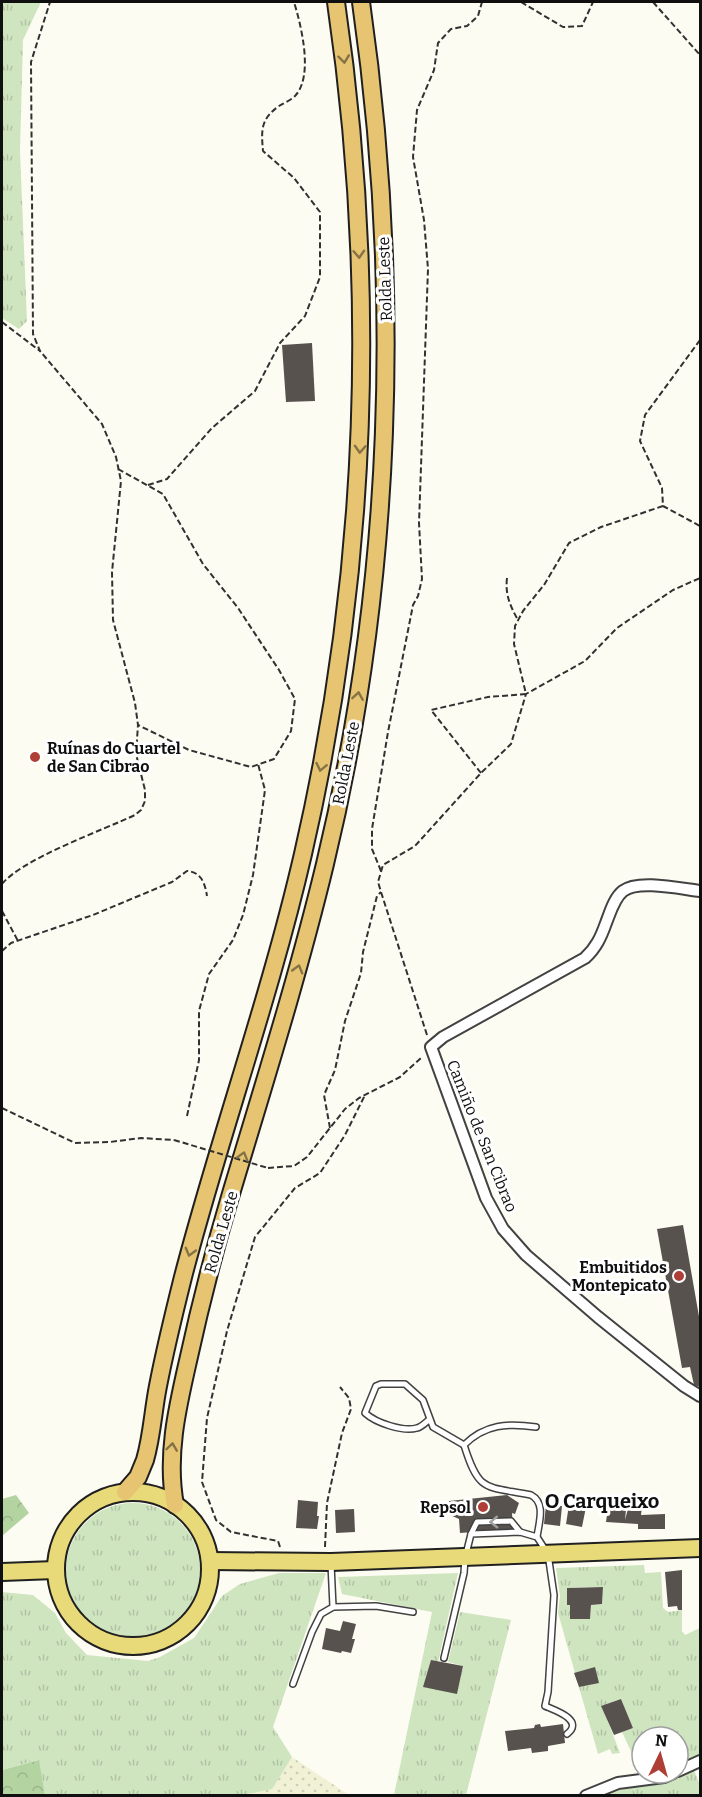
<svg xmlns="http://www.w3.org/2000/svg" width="702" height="1797" viewBox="0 0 702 1797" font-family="Bitter,serif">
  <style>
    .farmland { fill: url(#farmland-dots) }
    .grass { fill: url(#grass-tufts); fill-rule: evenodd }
    .forest { fill: url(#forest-crowns) }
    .building { fill: #57524d }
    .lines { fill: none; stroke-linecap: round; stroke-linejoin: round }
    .service-casing { stroke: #424242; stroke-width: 8 }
    .minor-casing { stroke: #424242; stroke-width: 14 }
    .primary-casing { stroke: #202020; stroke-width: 20 }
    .trunk-casing { stroke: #202020; stroke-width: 20 }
    .path { stroke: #313131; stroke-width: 2; stroke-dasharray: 6 3; stroke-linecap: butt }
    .service { stroke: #fff; stroke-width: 5 }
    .minor { stroke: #fff; stroke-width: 10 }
    .primary { stroke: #e8d979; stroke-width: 16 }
    .trunk { stroke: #e6c472; stroke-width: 16 }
    .path-bridge { stroke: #313131; stroke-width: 2; stroke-dasharray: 6 3; stroke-linecap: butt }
    .oneway { stroke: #857345 }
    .oneway2 { stroke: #9f9f9f }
    .poi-dot { fill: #af3e37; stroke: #fff; stroke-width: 2 }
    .labels { text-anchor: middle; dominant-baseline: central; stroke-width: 6; stroke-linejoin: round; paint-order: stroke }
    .street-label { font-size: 16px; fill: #0f0f0f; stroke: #fff }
    .poi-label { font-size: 16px; font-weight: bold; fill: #0f0f0f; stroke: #fff; text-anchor: end }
    .quarter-label { font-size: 20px; font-weight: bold; fill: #0f0f0f; stroke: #fff }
  </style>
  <defs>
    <pattern id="farmland-dots" width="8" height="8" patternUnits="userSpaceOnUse" patternTransform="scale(1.5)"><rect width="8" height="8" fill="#f1f1d5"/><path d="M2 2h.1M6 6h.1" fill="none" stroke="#cdcdb6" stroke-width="1.8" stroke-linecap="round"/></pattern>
    <pattern id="grass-tufts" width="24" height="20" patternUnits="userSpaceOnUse" patternTransform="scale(1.5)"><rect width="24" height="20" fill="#cfe5c0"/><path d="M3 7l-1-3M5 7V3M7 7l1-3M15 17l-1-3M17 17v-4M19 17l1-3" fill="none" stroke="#b1c3a4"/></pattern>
    <pattern id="forest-crowns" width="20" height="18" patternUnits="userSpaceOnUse" patternTransform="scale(1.5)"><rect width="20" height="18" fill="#b3d4a1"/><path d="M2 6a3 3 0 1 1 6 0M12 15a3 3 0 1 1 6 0" fill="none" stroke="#99b589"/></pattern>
  </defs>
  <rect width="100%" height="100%" fill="#fdfcf3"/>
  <!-- farmland -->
  <polygon class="farmland" points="292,1757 349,1795 238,1796 272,1788"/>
  <!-- grass -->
  <g class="grass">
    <polygon points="2,2 41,2 23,40 20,151 27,321 19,329 2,318"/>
    <circle cx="133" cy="1570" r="67"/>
    <path d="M644,1565L645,1573L661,1572L663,1608L668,1612L682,1610V1631L685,1635L700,1628V1757L678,1767V1737H642V1773H652L642,1775L622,1732L633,1728L621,1699L602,1706L620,1753L612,1754L610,1749L598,1754L558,1613L560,1596L556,1568ZM586,1587H603L602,1604L591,1605L590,1619L570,1618V1605L567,1604V1588Z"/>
    <polygon points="279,1573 326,1573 273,1727 292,1757 272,1789 238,1796 45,1795 38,1760 2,1770 2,1592 33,1595 55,1613 66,1633 87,1655 148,1661 160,1657 194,1638 222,1596 240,1584"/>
    <polygon points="458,1573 438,1662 457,1693 463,1666 448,1662 460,1612 511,1620 466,1795 394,1795 432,1612 342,1594 338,1577"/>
    <polygon points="694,1770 700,1785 700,1795 600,1796 599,1794 671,1780"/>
  </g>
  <!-- forest -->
  <g class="forest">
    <polygon points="16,1495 29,1513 2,1536 2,1499"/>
    <polygon points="39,1760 45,1795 2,1795 2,1770"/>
  </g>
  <!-- building -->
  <g class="building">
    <polygon points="312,343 315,401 286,402 282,345"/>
    <polygon points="683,1225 700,1322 700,1387 694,1385 690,1367 682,1368 657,1229"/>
    <polygon points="507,1495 519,1503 515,1514 512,1513 513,1529 460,1533 459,1519 450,1515 449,1501"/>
    <polygon points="612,1499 627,1500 625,1520 629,1505 642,1507 641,1515 665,1514 665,1529 638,1529 638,1524 606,1522 609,1501"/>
    <polygon points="298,1500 318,1502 317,1516 319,1516 317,1529 296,1528"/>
    <polygon points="546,1505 562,1506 560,1526 544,1524"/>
    <polygon points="569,1505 586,1507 582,1527 566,1524"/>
    <polygon points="354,1509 355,1532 336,1533 335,1510"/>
    <polygon points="682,1570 682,1610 678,1610 677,1606 668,1607 665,1572"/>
    <polygon points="603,1587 602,1604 591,1605 590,1619 570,1619 570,1605 567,1605 567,1588"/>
    <polygon points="343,1621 356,1624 352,1639 355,1639 351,1653 342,1651 341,1653 322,1649 326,1628 340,1631"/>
    <polygon points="431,1660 463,1666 457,1694 423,1687"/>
    <polygon points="595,1667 599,1683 579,1687 574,1673"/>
    <polygon points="621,1699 633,1728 614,1735 601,1706"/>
    <polygon points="540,1724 541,1727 563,1724 565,1743 548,1746 548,1751 532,1753 531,1748 508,1751 505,1731 534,1728 535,1725"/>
  </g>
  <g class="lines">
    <defs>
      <g id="service">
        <path d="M430,1419C426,1422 422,1427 417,1428C403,1432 376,1423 365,1413L376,1386L381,1384H405L423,1400L433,1427L464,1445"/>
        <path d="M536,1427C508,1423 485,1424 464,1445C479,1493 485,1486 531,1495C546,1503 539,1522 537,1537"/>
        <polyline points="471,1534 477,1522 511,1521 520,1532"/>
        <polyline points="333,1607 376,1606 413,1612"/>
        <path d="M444,1658L464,1573L465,1558L471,1534L520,1532L537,1537L548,1554L554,1595L548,1692L545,1706C554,1710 585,1720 567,1734"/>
        <polyline points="293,1684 312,1632 321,1614 333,1607 331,1564"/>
      </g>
      <g id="minor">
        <path d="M700,891C682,889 638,879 623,891C614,898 610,913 606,923C601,937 596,948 585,958L443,1037L431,1047L486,1198L503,1229L526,1255L598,1317L684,1386L700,1396"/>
        <polyline points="678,1771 700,1761"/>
        <polyline points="586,1796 618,1783 664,1777 673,1773"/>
      </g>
      <g id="primary">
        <circle cx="133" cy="1569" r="77"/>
        <polyline points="210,1561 331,1562 700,1548"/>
        <polyline points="2,1572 55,1570"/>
      </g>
      <g id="trunk">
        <path d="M125,1492L138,1477L145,1460C152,1436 153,1411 158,1386C165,1350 174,1313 183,1277C220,1135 270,997 303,854C368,572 378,288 336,2"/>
        <path d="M175,1505C166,1456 177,1409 188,1361C200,1306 214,1251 230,1197C263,1087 298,976 325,864C393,582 402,288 361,2"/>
      </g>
    </defs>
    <!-- service casing -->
    <use href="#service" class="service-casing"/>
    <!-- minor casing -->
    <use href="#minor" class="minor-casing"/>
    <!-- primary casing -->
    <use href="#primary" class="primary-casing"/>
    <!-- trunk casing -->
    <use href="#trunk" class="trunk-casing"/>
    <!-- path -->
    <g class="path">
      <polyline points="521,2 563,27 582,26 593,2"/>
      <polyline points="653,2 700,55"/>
      <polyline points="2,322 40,351"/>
      <polyline points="700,340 645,415 640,441 662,488 663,506 700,526"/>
      <polyline points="118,469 163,494 203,564 238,608 279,670 295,699 291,731 274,759 251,767 189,750 138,725"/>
      <path d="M148,485L167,479L212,428L255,391L280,343L305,316L320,277V212L294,178L263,151C261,129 261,119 279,106C284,103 291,100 295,96C314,76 301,25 294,2"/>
      <path d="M507,578C505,594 510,606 518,620"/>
      <polyline points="481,773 431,710 488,697 526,694 514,644 515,626 523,611 544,585 569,543 601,527 663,506"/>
      <polyline points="381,871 372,849 372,829 388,732 413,605 418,596 422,579 419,523 428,269 424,220 413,157 417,110 434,70 438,43 451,29 467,26 478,16 482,2"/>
      <path d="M2,884C22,859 103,830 135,815L141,810L145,801V790L136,754L138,725L135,703L113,620L112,572L121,481L116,457L102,424L40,351L33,334L31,62L50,2"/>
      <polyline points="2,911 18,941"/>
      <path d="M2,951L11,943L93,915L172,882L187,871C201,872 205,883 207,896"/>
      <polyline points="427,1035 381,892 378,882 383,865 415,846 481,773 511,744 526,694 585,661 617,628 673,590 700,578"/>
      <polyline points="2,1108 75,1143 110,1142 141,1138 174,1140"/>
      <polyline points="187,1116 199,1060 199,1011 209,974 233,940 243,915 253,875 265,790 258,764"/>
      <polyline points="330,1128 324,1095 335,1070 345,1021 361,973 363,952 377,896 381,892"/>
      <polyline points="268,1168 294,1166 307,1157 345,1109 359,1098 400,1077 422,1057"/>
      <polyline points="280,1547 278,1541 231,1532 216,1520 202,1482 207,1418 227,1331 255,1237 295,1188 320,1173 345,1135 365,1095"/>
      <polyline points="325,1547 327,1503 342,1433 351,1409 349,1398 340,1387"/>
    </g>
    <!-- service -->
    <use href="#service" class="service"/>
    <!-- minor -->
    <use href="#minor" class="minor"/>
    <!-- primary -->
    <use href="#primary" class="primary"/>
    <!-- trunk -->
    <use href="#trunk" class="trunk"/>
    <!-- path-bridge -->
    <polyline class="path-bridge" points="174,1140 268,1168"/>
  </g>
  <!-- one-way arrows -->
  <defs><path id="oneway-chevron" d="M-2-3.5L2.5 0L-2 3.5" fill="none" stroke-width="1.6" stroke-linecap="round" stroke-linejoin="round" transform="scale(1.5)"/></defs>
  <g class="oneway">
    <use href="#oneway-chevron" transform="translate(344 59) rotate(83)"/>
    <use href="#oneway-chevron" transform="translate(359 254) rotate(87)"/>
    <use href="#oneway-chevron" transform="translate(360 449) rotate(93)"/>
    <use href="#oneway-chevron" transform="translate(358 696) rotate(-81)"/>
    <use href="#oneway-chevron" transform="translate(321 767) rotate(102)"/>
    <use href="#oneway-chevron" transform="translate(298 969) rotate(-74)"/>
    <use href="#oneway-chevron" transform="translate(243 1156) rotate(-74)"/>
    <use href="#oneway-chevron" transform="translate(190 1252) rotate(105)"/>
    <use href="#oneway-chevron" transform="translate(172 1447) rotate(-82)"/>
  </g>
  <use class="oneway2" href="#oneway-chevron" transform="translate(494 1522) rotate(179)"/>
  <!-- markers -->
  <g class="poi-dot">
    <circle cx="35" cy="757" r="6"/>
    <circle cx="679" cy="1276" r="6"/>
    <circle cx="483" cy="1507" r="6"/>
  </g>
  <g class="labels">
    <!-- street labels -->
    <g class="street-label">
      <text transform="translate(385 279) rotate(-92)">Rolda Leste</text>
      <text transform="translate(346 763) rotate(-79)">Rolda Leste</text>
      <text transform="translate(482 1136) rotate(68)">Camiño de San Cibrao</text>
      <text transform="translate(221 1232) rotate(-74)">Rolda Leste</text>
    </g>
    <!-- poi labels -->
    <g class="poi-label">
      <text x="47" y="748" text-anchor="start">Ruínas do Cuartel<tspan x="47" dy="18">de San Cibrao</tspan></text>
      <text x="667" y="1267">Embuitidos<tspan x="667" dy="18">Montepicato</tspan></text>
      <text x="471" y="1507">Repsol</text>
    </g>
    <!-- quarter labels -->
    <g class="quarter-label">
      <text x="602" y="1501">O Carqueixo</text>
    </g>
  </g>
  <!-- border -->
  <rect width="702" height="1797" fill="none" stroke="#0f0f0f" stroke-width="6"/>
  <!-- north arrow -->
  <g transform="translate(660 1755) rotate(5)"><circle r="28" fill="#ffffff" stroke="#9f9f9f" stroke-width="1.5"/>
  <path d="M0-4.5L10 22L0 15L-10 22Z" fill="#af3e37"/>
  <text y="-9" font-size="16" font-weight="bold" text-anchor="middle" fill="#0f0f0f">N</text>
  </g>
</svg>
